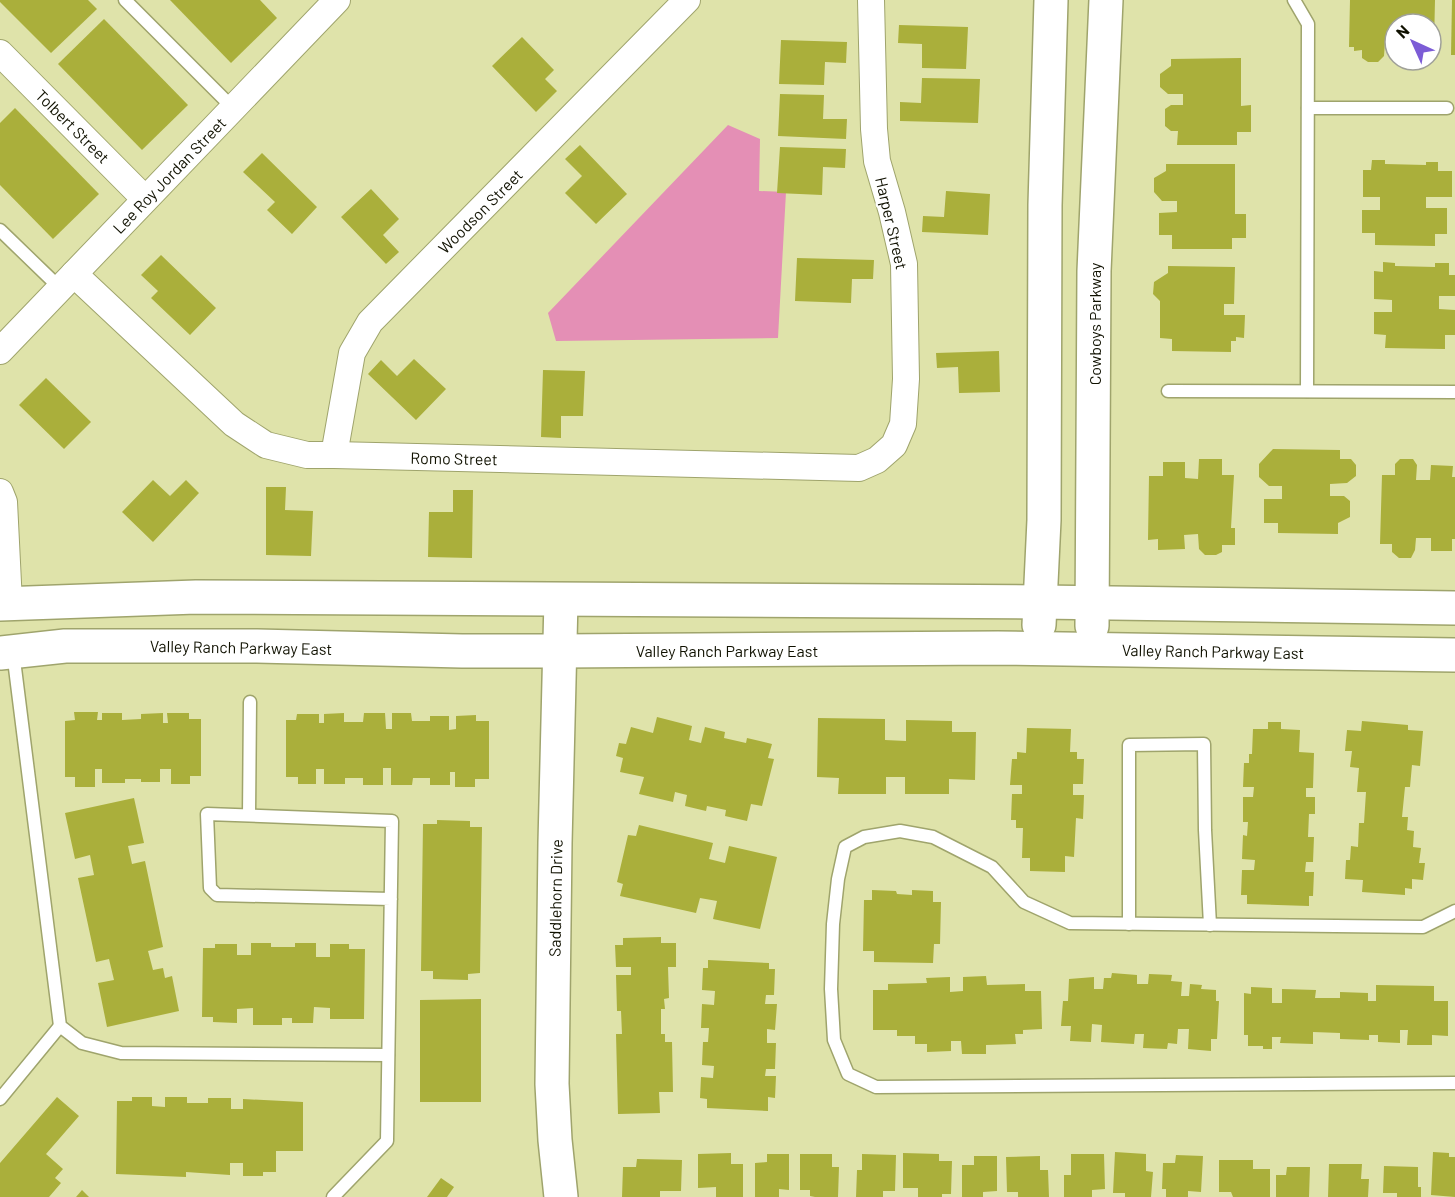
<svg xmlns="http://www.w3.org/2000/svg" width="1455" height="1197" viewBox="0 0 1455 1197" font-family="Barlow,sans-serif">
  <style>
    .green { fill: #e48fb5 }
    .building { fill: #aaaf3b }
    .lines { fill: none; stroke-linecap: round; stroke-linejoin: round }
    .lane-casing { stroke: #9fa46c; stroke-width: 15 }
    .street-casing { stroke: #9fa46c; stroke-width: 28 }
    .secondary-casing { stroke: #9fa46c; stroke-width: 36 }
    .lane { stroke: #fff; stroke-width: 12 }
    .street { stroke: #fff; stroke-width: 26 }
    .secondary { stroke: #fff; stroke-width: 33 }
    .labels { text-anchor: middle; dominant-baseline: central; stroke-width: 4.5; stroke-linejoin: round; paint-order: stroke }
    .street-label { font-size: 16px; fill: #101100; stroke: #fff }
  </style>
  <rect width="100%" height="100%" fill="#dfe3aa"/>
  <!-- green -->
  <polygon class="green" points="728,125 760,139 759,191 786,192 778,338 556,341 548,313"/>
  <!-- building -->
  <g class="building">
    <polygon points="0,0 88,0 97,9 51,53 0,2"/>
    <polygon points="170,0 260,0 277,18 231,63"/>
    <polygon points="1350,0 1435,0 1434,44 1431,44 1431,24 1395,24 1395,42 1385,42 1384,56 1378,62 1368,62 1362,58 1362,50 1354,51 1354,47 1349,47"/>
    <polygon points="1452,0 1455,0 1455,55 1451,55"/>
    <polygon points="104,19 188,105 142,150 58,64"/>
    <polygon points="899,25 968,27 966,69 922,68 922,44 898,43"/>
    <polygon points="522,37 554,70 545,79 557,91 536,112 492,66"/>
    <polygon points="781,40 847,42 846,63 825,62 824,85 779,84"/>
    <polygon points="1241,58 1241,106 1251,105 1251,132 1237,132 1237,145 1177,145 1178,131 1171,131 1165,126 1165,109 1171,105 1183,105 1183,94 1168,94 1160,87 1160,74 1171,66 1171,59"/>
    <polygon points="922,78 980,79 978,123 900,121 900,102 921,103"/>
    <polygon points="780,94 824,95 823,119 847,119 846,139 778,136"/>
    <polygon points="15,108 99,194 53,239 0,185 0,123"/>
    <polygon points="580,145 627,194 596,224 565,193 582,176 565,159"/>
    <polygon points="780,147 846,149 845,168 823,167 822,195 777,193"/>
    <polygon points="262,153 317,207 292,234 267,210 275,202 243,172"/>
    <polygon points="1372,160 1385,160 1385,164 1426,165 1426,162 1438,162 1438,171 1452,171 1452,197 1426,197 1426,208 1447,208 1447,234 1435,234 1435,246 1375,245 1375,233 1362,233 1362,210 1380,210 1380,197 1363,197 1363,170 1371,170"/>
    <polygon points="1166,164 1235,164 1235,214 1246,214 1246,238 1232,238 1232,249 1172,249 1172,235 1159,235 1159,213 1177,212 1177,201 1162,201 1154,192 1154,178 1166,171"/>
    <polygon points="371,189 399,219 383,235 399,252 386,264 341,217"/>
    <polygon points="946,191 990,194 988,235 922,232 923,216 944,217"/>
    <polygon points="161,255 216,308 190,335 151,298 158,291 141,275"/>
    <polygon points="797,258 874,260 873,279 852,279 851,303 795,301"/>
    <polygon points="1383,262 1395,263 1395,266 1435,267 1435,263 1449,263 1449,275 1455,275 1455,296 1439,296 1439,309 1455,310 1455,335 1445,335 1445,349 1385,348 1386,335 1374,334 1374,312 1392,312 1392,300 1374,299 1374,271 1383,272"/>
    <polygon points="1168,266 1235,267 1234,304 1224,304 1224,315 1245,315 1244,338 1236,337 1236,341 1231,341 1231,352 1172,351 1172,339 1160,338 1160,301 1153,294 1154,282 1168,273"/>
    <polygon points="999,351 1000,392 959,393 958,367 937,368 936,353"/>
    <polygon points="414,359 446,389 416,420 368,374 381,360 397,376"/>
    <polygon points="543,370 585,371 583,416 561,416 561,438 541,437"/>
    <polygon points="46,378 91,422 64,449 19,405"/>
    <polygon points="1273,449 1340,450 1340,459 1351,459 1356,465 1356,476 1347,483 1330,484 1330,496 1344,496 1350,501 1350,517 1338,523 1338,534 1278,533 1278,523 1264,523 1264,499 1282,499 1282,486 1269,486 1259,477 1259,464"/>
    <polygon points="1199,459 1222,459 1222,475 1234,475 1231,528 1235,528 1235,545 1222,545 1222,552 1216,555 1205,555 1199,549 1198,534 1184,535 1185,549 1158,550 1158,539 1148,540 1149,476 1163,476 1163,462 1185,462 1185,478 1198,479"/>
    <polygon points="1400,459 1413,459 1417,465 1416,480 1430,480 1431,465 1453,466 1452,477 1455,477 1455,539 1452,539 1452,551 1431,551 1431,538 1416,538 1415,550 1411,558 1399,558 1392,552 1392,544 1380,544 1382,475 1395,475 1395,464"/>
    <polygon points="153,480 170,496 186,480 199,493 153,542 122,512"/>
    <polygon points="266,487 286,487 285,510 313,511 311,556 266,555"/>
    <polygon points="453,490 473,490 472,558 428,557 429,512 453,512"/>
    <polygon points="74,712 98,712 97,720 102,720 102,713 122,713 122,720 141,719 141,714 163,713 163,723 168,723 167,713 189,713 189,719 201,719 201,776 190,776 190,784 171,784 171,769 160,769 160,782 141,782 141,779 125,779 125,783 102,783 102,769 95,769 95,787 75,787 75,777 65,777 65,721 75,720"/>
    <polygon points="344,713 344,722 363,722 364,713 385,713 386,729 392,729 392,713 411,713 412,721 430,721 430,716 449,716 449,730 456,729 456,716 476,715 476,721 489,721 489,779 475,779 475,787 455,787 455,772 450,772 450,785 430,785 430,778 413,778 412,785 391,785 391,768 383,768 383,785 363,785 363,778 345,778 345,784 324,784 324,769 316,769 316,784 298,784 298,777 286,777 286,720 296,720 297,714 319,714 319,723 324,723 324,714"/>
    <polygon points="657,717 692,726 689,740 701,743 705,727 725,732 724,738 746,743 747,738 772,744 768,758 774,759 762,806 751,804 747,821 725,816 726,810 707,806 706,811 685,806 687,795 675,792 673,802 639,794 644,777 620,772 623,758 616,756 619,743 626,744 631,727 653,733"/>
    <polygon points="818,718 885,719 885,740 906,741 906,720 952,721 952,732 976,732 975,780 949,779 949,794 905,794 905,777 886,777 886,794 838,794 839,778 817,777"/>
    <polygon points="1362,721 1408,725 1408,730 1423,731 1420,766 1412,765 1410,787 1405,787 1402,817 1408,817 1407,830 1414,831 1413,847 1421,848 1419,863 1425,863 1423,880 1412,879 1412,889 1405,888 1405,895 1362,892 1363,880 1345,879 1346,860 1350,860 1351,846 1358,847 1359,823 1364,823 1366,792 1357,792 1359,768 1350,767 1352,751 1345,751 1347,730 1361,731"/>
    <polygon points="1268,722 1281,722 1281,729 1300,730 1299,752 1314,753 1313,788 1306,788 1306,797 1315,797 1315,814 1309,814 1308,837 1314,837 1313,862 1306,862 1305,872 1314,872 1313,896 1309,896 1309,906 1247,904 1247,895 1241,895 1242,870 1254,870 1255,860 1242,859 1243,835 1247,836 1248,822 1243,822 1243,797 1253,797 1254,787 1243,787 1244,763 1249,763 1249,754 1252,754 1253,729 1268,729"/>
    <polygon points="1027,728 1071,729 1070,752 1077,752 1077,759 1084,759 1083,784 1073,784 1073,795 1084,795 1083,819 1076,818 1074,857 1065,856 1065,872 1030,871 1030,858 1022,858 1023,828 1016,828 1016,820 1011,820 1012,794 1022,794 1022,785 1010,785 1012,759 1017,759 1017,752 1026,753"/>
    <polygon points="134,798 144,843 128,846 132,864 145,861 163,947 148,951 153,970 163,968 165,978 172,976 179,1011 107,1027 98,983 114,980 109,959 96,962 78,878 94,875 90,855 75,859 65,813"/>
    <polygon points="437,820 470,821 470,827 482,827 480,973 468,974 468,980 433,979 433,971 421,971 423,824 437,824"/>
    <polygon points="639,825 713,843 709,859 725,863 729,846 777,857 760,929 713,919 717,901 700,898 696,913 620,896 623,884 617,882 628,835 636,836"/>
    <polygon points="872,890 896,891 897,894 912,895 912,890 933,891 933,902 941,902 940,944 934,944 933,963 874,962 874,951 863,951 864,900 872,900"/>
    <polygon points="661,937 661,943 676,943 676,967 668,967 669,998 664,999 665,1009 661,1009 661,1034 665,1034 665,1042 672,1042 673,1092 659,1092 660,1113 618,1114 616,1034 622,1034 621,1011 617,1011 616,975 631,975 631,967 616,967 615,945 623,945 623,938"/>
    <polygon points="251,943 271,943 271,947 295,947 295,943 316,943 316,957 330,957 330,944 349,944 349,949 365,949 364,1019 330,1019 330,1008 314,1007 313,1023 292,1023 292,1018 282,1018 282,1025 253,1025 253,1008 237,1009 237,1023 213,1022 213,1017 202,1017 203,948 215,948 215,944 237,944 237,955 251,955"/>
    <polygon points="708,960 769,963 769,969 775,969 774,995 766,995 765,1004 777,1004 775,1030 767,1029 767,1043 776,1043 775,1069 766,1069 765,1076 776,1076 775,1098 768,1097 768,1111 707,1108 707,1099 700,1098 701,1077 713,1078 714,1066 702,1065 703,1042 708,1042 709,1028 701,1028 702,1004 714,1005 715,991 702,990 703,968 708,968"/>
    <polygon points="1112,973 1137,975 1137,984 1148,984 1149,974 1172,975 1171,981 1182,982 1181,996 1189,996 1190,984 1202,985 1201,989 1216,990 1216,1001 1219,1001 1217,1039 1211,1039 1211,1051 1188,1049 1189,1029 1178,1029 1177,1044 1168,1043 1167,1049 1143,1048 1144,1034 1135,1034 1134,1044 1101,1042 1102,1025 1092,1024 1091,1042 1070,1041 1071,1026 1061,1026 1063,1001 1068,1001 1069,979 1094,977 1094,989 1103,989 1104,978 1111,978"/>
    <polygon points="986,976 987,985 1025,984 1025,991 1041,991 1042,1029 1023,1030 1023,1034 1015,1034 1016,1044 986,1045 986,1054 962,1054 961,1041 951,1041 951,1051 927,1052 927,1044 915,1044 915,1036 897,1036 897,1030 873,1030 873,990 888,990 888,984 927,983 926,978 950,977 950,992 963,991 963,977"/>
    <polygon points="1376,985 1434,986 1434,1001 1448,1001 1448,1036 1432,1035 1432,1045 1407,1045 1408,1030 1400,1030 1400,1043 1378,1042 1378,1035 1369,1035 1369,1040 1340,1039 1340,1033 1313,1032 1313,1044 1280,1043 1281,1037 1272,1037 1272,1049 1263,1049 1263,1046 1248,1046 1248,1035 1244,1035 1244,993 1251,994 1251,987 1272,988 1272,1003 1282,1003 1282,989 1316,990 1315,998 1340,998 1340,992 1368,993 1368,1001 1376,1001"/>
    <polygon points="481,999 481,1102 420,1102 420,1000"/>
    <polygon points="57,1097 79,1116 46,1154 63,1169 55,1178 61,1183 49,1197 0,1197 0,1163"/>
    <polygon points="132,1097 152,1097 152,1106 165,1107 165,1097 187,1097 187,1103 208,1103 208,1098 231,1098 231,1109 243,1109 243,1099 303,1102 303,1151 276,1151 276,1172 263,1172 263,1176 243,1176 243,1163 230,1163 230,1175 186,1172 186,1177 116,1174 117,1101 132,1101"/>
    <polygon points="1115,1152 1146,1154 1146,1171 1153,1172 1151,1197 1125,1197 1125,1193 1113,1193"/>
    <polygon points="1433,1152 1449,1153 1449,1157 1455,1157 1455,1197 1431,1195"/>
    <polygon points="731,1153 731,1164 743,1164 743,1197 716,1197 716,1187 698,1188 698,1154"/>
    <polygon points="903,1153 939,1154 939,1161 952,1161 951,1194 942,1194 942,1197 918,1197 918,1188 903,1188"/>
    <polygon points="767,1154 789,1154 789,1190 779,1189 779,1197 755,1197 755,1163 767,1162"/>
    <polygon points="800,1154 832,1154 832,1167 839,1167 838,1197 815,1197 810,1196 810,1190 800,1190"/>
    <polygon points="862,1154 896,1155 895,1191 883,1191 883,1197 856,1197 857,1170 862,1170"/>
    <polygon points="1071,1154 1104,1154 1105,1189 1092,1190 1092,1197 1064,1197 1064,1175 1071,1175"/>
    <polygon points="1176,1155 1203,1156 1201,1192 1188,1191 1188,1197 1166,1197 1166,1189 1162,1189 1163,1163 1175,1163"/>
    <polygon points="974,1156 997,1156 997,1191 983,1192 983,1197 962,1197 962,1165 974,1165"/>
    <polygon points="1040,1156 1040,1170 1048,1170 1049,1197 1018,1197 1018,1192 1007,1192 1006,1157"/>
    <polygon points="637,1159 682,1160 681,1191 660,1191 660,1197 622,1197 623,1167 636,1167"/>
    <polygon points="1219,1160 1253,1160 1253,1169 1270,1169 1270,1197 1233,1197 1231,1192 1219,1192"/>
    <polygon points="1329,1164 1362,1164 1361,1179 1369,1179 1368,1197 1328,1197"/>
    <polygon points="1384,1166 1418,1167 1418,1187 1421,1187 1421,1197 1397,1197 1397,1193 1383,1193"/>
    <polygon points="1287,1167 1310,1167 1309,1197 1276,1197 1276,1175 1286,1175"/>
    <polygon points="441,1178 454,1187 447,1197 427,1197"/>
    <polygon points="82,1190 89,1197 76,1197"/>
  </g>
  <g class="lines">
    <defs>
      <g id="lane">
        <polyline points="125,0 233,108"/>
        <polyline points="1294,0 1308,24 1307,391"/>
        <polyline points="1308,108 1447,108"/>
        <polyline points="0,230 60,288"/>
        <polyline points="1168,391 1455,392"/>
        <polyline points="13,652 60,1026 82,1043 121,1053 388,1055"/>
        <polyline points="249,815 250,702"/>
        <polyline points="1455,911 1423,927 1070,923 1024,902 992,867 933,837 900,831 864,837 845,847 838,879 833,924 831,989 834,1040 848,1074 876,1087 1455,1083"/>
        <polyline points="1129,924 1129,745 1204,744 1205,830 1210,925"/>
        <polyline points="0,1099 60,1026"/>
        <polyline points="333,1197 387,1141 392,821 207,814 210,888 217,895 391,899"/>
      </g>
      <g id="street">
        <polyline points="0,53 145,199"/>
        <polyline points="74,274 234,424 266,445 307,455 334,455 859,468 877,460 894,445 903,424 906,379 904,264 892,212 877,161 874,129 871,0"/>
        <polyline points="0,351 337,0"/>
        <polyline points="334,455 352,353 370,322 687,0"/>
        <polyline points="0,492 4,502 9,603"/>
      </g>
      <g id="secondary">
        <polyline points="0,604 196,597 1040,602 1455,608"/>
        <polyline points="1039,625 1044,520 1045,205 1051,0"/>
        <polyline points="1092,626 1094,271 1106,0"/>
        <polyline points="0,653 65,646 257,646 462,651 560,651 998,648 1455,655"/>
        <polyline points="561,1197 555,1140 552,1084 555,843 561,600"/>
      </g>
    </defs>
    <!-- lane casing -->
    <use href="#lane" class="lane-casing"/>
    <!-- street casing -->
    <use href="#street" class="street-casing"/>
    <!-- secondary casing -->
    <use href="#secondary" class="secondary-casing"/>
    <!-- lane -->
    <use href="#lane" class="lane"/>
    <!-- street -->
    <use href="#street" class="street"/>
    <!-- secondary -->
    <use href="#secondary" class="secondary"/>
  </g>
  <g class="labels">
    <!-- street labels -->
    <g class="street-label">
      <text transform="translate(73 126) rotate(45)">Tolbert Street</text>
      <text transform="translate(169 175) rotate(-46)">Lee Roy Jordan Street</text>
      <text transform="translate(480 211) rotate(-45)">Woodson Street</text>
      <text transform="translate(892 223) rotate(77)">Harper Street</text>
      <text transform="translate(1094 324) rotate(-90)">Cowboys Parkway</text>
      <text transform="translate(454 458) rotate(1)">Romo Street</text>
      <text transform="translate(241 647) rotate(1)">Valley Ranch Parkway East</text>
      <text x="727" y="650">Valley Ranch Parkway East</text>
      <text transform="translate(1213 651) rotate(1)">Valley Ranch Parkway East</text>
      <text transform="translate(555 898) rotate(-89)">Saddlehorn Drive</text>
    </g>
  </g>
  <!-- north arrow -->
  <g transform="translate(1413 42) rotate(315)"><circle r="28" fill="#ffffff" stroke="#9fa099" stroke-width="1.5"/>
  <path d="M0-4.5L10 22L0 15L-10 22Z" fill="#7c5cd6"/>
  <text y="-9" font-size="16" font-weight="bold" text-anchor="middle" fill="#101100">N</text>
  </g>
</svg>
